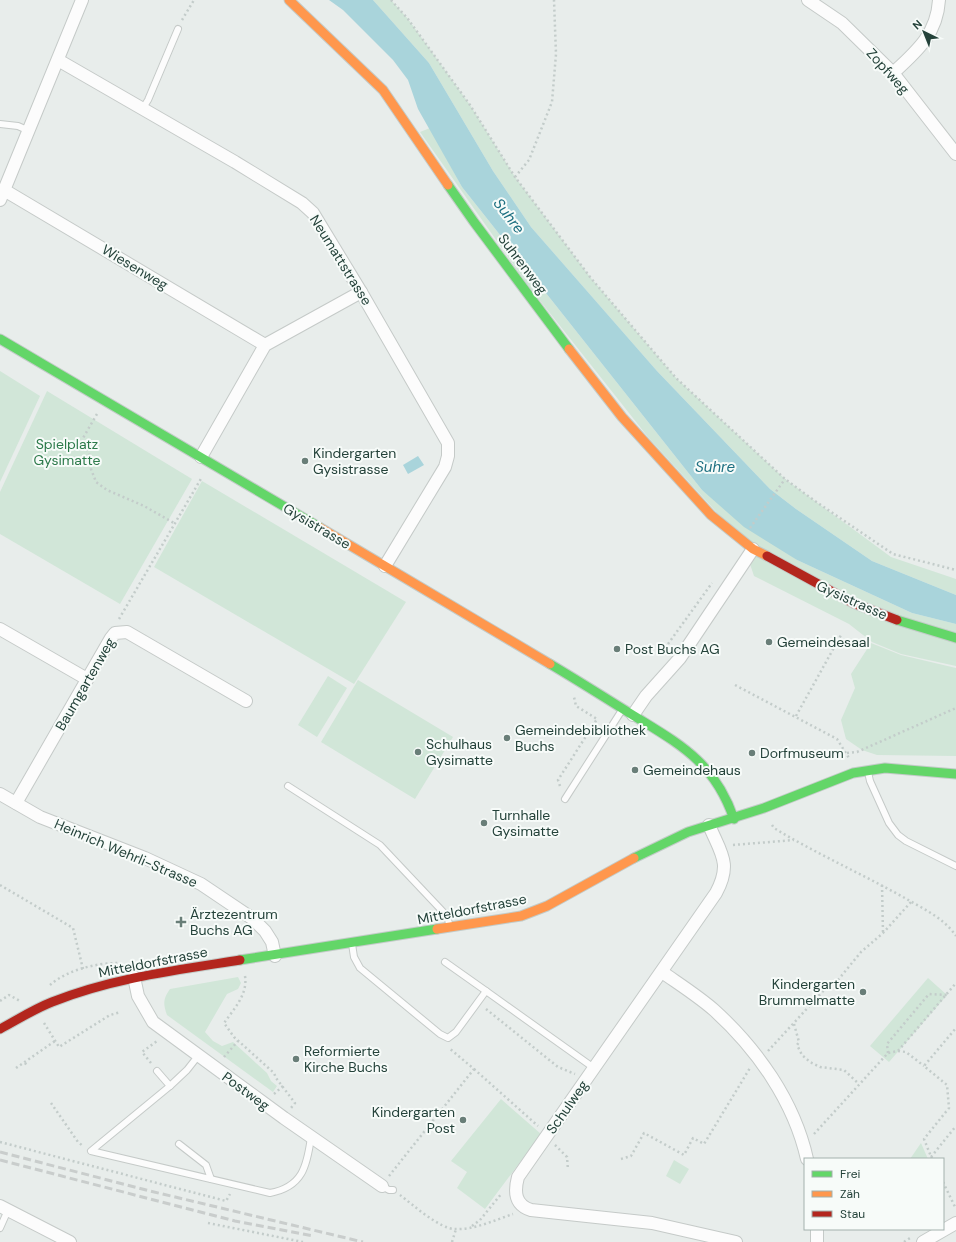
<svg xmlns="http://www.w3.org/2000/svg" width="956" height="1242" viewBox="0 0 956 1242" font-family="'DM Sans',sans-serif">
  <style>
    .green { fill: #d1e6d8 }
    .water { fill: #a9d4db }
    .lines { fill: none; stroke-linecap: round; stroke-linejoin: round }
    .lane-casing { stroke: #c5cac8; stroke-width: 8 }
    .street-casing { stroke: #c5cac8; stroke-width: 14 }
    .fast-casing { stroke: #c3cbc8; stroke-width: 11 }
    .slow-casing { stroke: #c3cbc8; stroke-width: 11 }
    .jam-casing { stroke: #c3cbc8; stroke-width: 11 }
    .path { stroke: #c3ccca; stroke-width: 2.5; stroke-dasharray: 2 3; stroke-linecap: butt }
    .lane { stroke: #fcfcfc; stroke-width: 6 }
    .street { stroke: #fcfcfc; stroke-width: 12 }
    .fast { stroke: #63d668; stroke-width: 9 }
    .slow { stroke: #ff974d; stroke-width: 9 }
    .jam { stroke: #b3261e; stroke-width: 9 }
    .rail { stroke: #c9cdcc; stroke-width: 3; stroke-dasharray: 8 4; stroke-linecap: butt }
    .poi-dot { fill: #697e78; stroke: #f7fbf9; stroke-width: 1.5 }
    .labels { text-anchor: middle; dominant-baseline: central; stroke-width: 4; stroke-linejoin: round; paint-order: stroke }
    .street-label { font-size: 14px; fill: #24423a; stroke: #f7fbf9 }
    .park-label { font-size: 14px; fill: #2d7a4b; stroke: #f7fbf9 }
    .poi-label { font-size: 14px; fill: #24423a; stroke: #f7fbf9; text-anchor: start }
    .water-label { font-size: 15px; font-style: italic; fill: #1c6f80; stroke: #f7fbf9 }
  </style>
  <rect width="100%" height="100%" fill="#e8edeb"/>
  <!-- green -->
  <g class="green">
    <polygon points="373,0 391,0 408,19 470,105 515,177 590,277 676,378 785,479 891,557 956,579 956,595 872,561 796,509 770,489 657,371 531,227 493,171 429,63"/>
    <polygon points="430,128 462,187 702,490 797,560 912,613 956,624 956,666 901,654 872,642 849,624 754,576 742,540 648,437 530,288 420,132"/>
    <polygon points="0,371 40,396 0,482"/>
    <polygon points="47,391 192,479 120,604 0,534 0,492"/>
    <polygon points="202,481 406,602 354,684 154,567"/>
    <polygon points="871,643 901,655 956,668 956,756 877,755 862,750 846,739 841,720 855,688 851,674"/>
    <polygon points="328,676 347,688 317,737 298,725"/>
    <polygon points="358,680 453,737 415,799 321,742"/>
    <path d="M238,977L241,983L238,989L227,994L205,1032L213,1041L222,1046L233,1042L267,1073L271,1081L277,1086L273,1092L167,1015C163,1004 163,999 170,989Z"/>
    <polygon points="928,978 947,995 889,1062 870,1046"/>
    <polygon points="501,1099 541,1134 485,1209 457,1188 467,1172 451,1161"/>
    <polygon points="921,1143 928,1159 910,1159"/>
    <polygon points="674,1160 689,1169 680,1184 666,1176"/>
  </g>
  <!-- water -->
  <g class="water">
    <polygon points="329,0 373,0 429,63 493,171 531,227 657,371 770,489 796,509 872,561 956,595 956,624 912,613 797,560 744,527 702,490 462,187 418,109 408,80 393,60 343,10"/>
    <polygon points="418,456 424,465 408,474 403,465"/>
  </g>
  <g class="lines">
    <defs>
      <g id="lane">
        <polyline points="143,108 148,100 178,29"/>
        <polyline points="0,124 18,126 27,130"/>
        <polyline points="868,772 870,781 889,823 898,835 906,841 956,866"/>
        <polyline points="288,786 380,845 447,916 450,927"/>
        <polyline points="565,799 622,710"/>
        <polyline points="352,944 354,957 360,968 440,1034 448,1038 456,1032 486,991 594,1068"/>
        <polyline points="445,962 486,991"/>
        <path d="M157,1071L170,1086L91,1151L270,1193C302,1187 307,1167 311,1137"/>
        <polyline points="170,1086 187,1070 198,1056"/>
        <polyline points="179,1144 206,1165 211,1179"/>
        <polyline points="382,1186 389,1190 393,1190"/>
        <polyline points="0,1228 8,1210"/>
      </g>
      <g id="street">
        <polyline points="808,0 842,23 893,73 956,154"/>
        <polyline points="58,60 235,162 302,203 313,213 361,292 448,443 448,456 445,467 385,566"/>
        <path d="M893,73C917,51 937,34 939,0"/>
        <polyline points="4,190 265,345"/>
        <polyline points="0,200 82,0"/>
        <polyline points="201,457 265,345 361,292"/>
        <polyline points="0,629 87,679"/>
        <polyline points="633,715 646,696 680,658 753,549"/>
        <polyline points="0,794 40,817 145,858 201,884 253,919 265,931 272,942 275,956"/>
        <polyline points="16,803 111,638 115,633 127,632 246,701"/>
        <path d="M709,825C721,854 732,863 716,893L518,1177C514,1192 515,1205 531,1210L652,1223L736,1242"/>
        <path d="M662,972C679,984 698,996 714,1010C757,1049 794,1101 807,1159"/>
        <polyline points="134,977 138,996 153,1022 284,1118 382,1186"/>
        <polyline points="0,1206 70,1242"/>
        <polyline points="817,1229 817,1242"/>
        <polyline points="923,1242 956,1223"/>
      </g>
      <g id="fast">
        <polyline points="448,185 474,222 569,349"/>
        <polyline points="0,339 319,527"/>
        <polyline points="897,620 956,638"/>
        <path d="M550,664C577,680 604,697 631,714C679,744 714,761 734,819"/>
        <polyline points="634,858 688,832 764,808 853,773 885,768 956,774"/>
        <polyline points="240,960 437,929"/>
      </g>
      <g id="slow">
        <polyline points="289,0 383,90 448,185"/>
        <polyline points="569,349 622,417 711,515 753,549 767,556"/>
        <polyline points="319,527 550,664"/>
        <polyline points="437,929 521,916 547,906 634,858"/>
      </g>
      <g id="jam">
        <polyline points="767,556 853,603 897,620"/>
        <path d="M0,1029C17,1020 34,1009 52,1002C112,978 177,970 240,960"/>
      </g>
    </defs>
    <!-- lane casing -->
    <use href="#lane" class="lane-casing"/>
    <!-- street casing -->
    <use href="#street" class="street-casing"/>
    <!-- fast casing -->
    <use href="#fast" class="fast-casing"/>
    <!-- slow casing -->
    <use href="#slow" class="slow-casing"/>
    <!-- jam casing -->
    <use href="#jam" class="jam-casing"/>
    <!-- path -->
    <g class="path">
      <polyline points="391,0 408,19 470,105 515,177 590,277 676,378 785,479 815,501 893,554 956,570"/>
      <polyline points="182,20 194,0"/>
      <polyline points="515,177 529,160 552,102 556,54 554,0"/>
      <polyline points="97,414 83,438 83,443 89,453 91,469 96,482 107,490 144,506 174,523"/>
      <polyline points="750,528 785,479"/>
      <polyline points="119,619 202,477"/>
      <polyline points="668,644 712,583"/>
      <polyline points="735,685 837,739 849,758"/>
      <polyline points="796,716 841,635"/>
      <polyline points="847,753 857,752 956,708"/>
      <polyline points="560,786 558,780 597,719 576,706 574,697"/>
      <path d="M772,825L774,828C815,853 860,873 903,897C922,908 944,918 956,936"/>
      <polyline points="733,845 794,840"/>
      <polyline points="0,885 73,928 83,969"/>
      <polyline points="882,885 883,933"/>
      <path d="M245,976C248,994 234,1009 224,1023L234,1037L274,1073L276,1078L295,1103L291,1108"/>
      <path d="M50,985C67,970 96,963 118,963"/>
      <polyline points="0,1001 9,995 20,1001"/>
      <polyline points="486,1009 558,1067 575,1074"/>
      <polyline points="44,1023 59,1047 110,1015 121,1012"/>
      <polyline points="794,1024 799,1042 797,1045 802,1055 810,1062 820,1067 844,1070 859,1084"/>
      <polyline points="768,1051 825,989 838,980 861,952 883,933 911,902"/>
      <polyline points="898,1051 906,1052 924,1066"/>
      <polyline points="888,1053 887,1044 929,994 947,995"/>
      <polyline points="224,1057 238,1041"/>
      <polyline points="25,1063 28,1067"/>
      <polyline points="151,1063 142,1052 157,1041"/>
      <polyline points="16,1068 55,1041"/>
      <polyline points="474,1069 538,1126"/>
      <polyline points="274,1094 283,1086"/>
      <polyline points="51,1103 78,1142 83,1146"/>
      <polyline points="814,1134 888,1053 898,1051 956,983"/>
      <polyline points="0,1142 226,1201 230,1194"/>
      <polyline points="555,1145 567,1157 568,1170"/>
      <polyline points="931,1157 956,1126"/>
      <polyline points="621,1159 631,1156 644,1133 684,1155 693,1138 704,1144 750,1068"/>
      <polyline points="932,1159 924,1139 949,1108 947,1085 924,1066 956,1028"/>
      <polyline points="389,1176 474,1069 449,1048"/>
      <polyline points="943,1182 956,1209"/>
      <path d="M400,1195C413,1205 440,1229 455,1229C474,1230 495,1220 513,1214"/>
      <polyline points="208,1223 303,1242"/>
      <polyline points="472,1226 480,1220 502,1193"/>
      <polyline points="452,1242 456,1229"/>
      <polyline points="904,1242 910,1238"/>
    </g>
    <!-- lane -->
    <use href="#lane" class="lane"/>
    <!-- street -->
    <use href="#street" class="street"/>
    <!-- fast -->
    <use href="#fast" class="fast"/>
    <!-- slow -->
    <use href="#slow" class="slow"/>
    <!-- jam -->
    <use href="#jam" class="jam"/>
    <!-- rail -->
    <g class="rail">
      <polyline points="0,1152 150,1191 363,1242"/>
      <polyline points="0,1160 235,1221 313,1236"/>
    </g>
  </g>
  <!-- markers -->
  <g class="poi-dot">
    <circle cx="305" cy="461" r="4"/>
    <circle cx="769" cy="642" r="4"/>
    <circle cx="617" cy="649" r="4"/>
    <circle cx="507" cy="738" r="4"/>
    <circle cx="418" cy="752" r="4"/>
    <circle cx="752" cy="753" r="4"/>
    <circle cx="635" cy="770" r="4"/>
    <circle cx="484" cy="823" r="4"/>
    <path d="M179 916h4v4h4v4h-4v4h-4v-4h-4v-4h4z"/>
    <circle cx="863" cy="992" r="4"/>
    <circle cx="296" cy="1059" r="4"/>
    <circle cx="463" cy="1120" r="4"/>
  </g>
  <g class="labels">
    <!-- street labels -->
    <g class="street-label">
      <text transform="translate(888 71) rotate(48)">Zopfweg</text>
      <text transform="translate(341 260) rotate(58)">Neumattstrasse</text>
      <text transform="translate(523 264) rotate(53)">Suhrenweg</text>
      <text transform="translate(135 267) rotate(31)">Wiesenweg</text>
      <text transform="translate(317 526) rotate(31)">Gysistrasse</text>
      <text transform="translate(852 600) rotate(24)">Gysistrasse</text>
      <text transform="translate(85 684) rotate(-60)">Baumgartenweg</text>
      <text transform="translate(126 853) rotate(23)">Heinrich Wehrli-Strasse</text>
      <text transform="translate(472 909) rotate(-11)">Mitteldorfstrasse</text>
      <text transform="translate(153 962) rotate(-11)">Mitteldorfstrasse</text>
      <text transform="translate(246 1091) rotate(36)">Postweg</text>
      <text transform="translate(567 1107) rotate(-55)">Schulweg</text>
    </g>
    <!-- park labels -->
    <g class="park-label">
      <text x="67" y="444">Spielplatz<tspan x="67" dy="16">Gysimatte</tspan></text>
    </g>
    <!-- poi labels -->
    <g class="poi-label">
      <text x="313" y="453">Kindergarten<tspan x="313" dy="16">Gysistrasse</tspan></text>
      <text x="777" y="642">Gemeindesaal</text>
      <text x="625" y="649">Post Buchs AG</text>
      <text x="515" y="730">Gemeindebibliothek<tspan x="515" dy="16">Buchs</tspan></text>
      <text x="426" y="744">Schulhaus<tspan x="426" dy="16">Gysimatte</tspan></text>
      <text x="760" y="753">Dorfmuseum</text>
      <text x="643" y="770">Gemeindehaus</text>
      <text x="492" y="815">Turnhalle<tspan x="492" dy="16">Gysimatte</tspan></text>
      <text x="190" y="914">Ärztezentrum<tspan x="190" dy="16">Buchs AG</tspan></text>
      <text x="855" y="984" text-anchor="end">Kindergarten<tspan x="855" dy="16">Brummelmatte</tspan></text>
      <text x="304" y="1051">Reformierte<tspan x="304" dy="16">Kirche Buchs</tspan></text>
      <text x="455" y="1112" text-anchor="end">Kindergarten<tspan x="455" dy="16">Post</tspan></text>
    </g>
    <!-- water labels -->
    <g class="water-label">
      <text transform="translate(509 216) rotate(52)">Suhre</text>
      <text x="715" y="467">Suhre</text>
    </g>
  </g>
  <!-- legend -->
  <rect x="804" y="1158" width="140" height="72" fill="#f7fbf9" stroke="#a3b1ad"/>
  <rect x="812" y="1171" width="20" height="6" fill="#63d668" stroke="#a3b1ad"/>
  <text x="840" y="1178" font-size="12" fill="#24423a">Frei</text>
  <rect x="812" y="1191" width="20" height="6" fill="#ff974d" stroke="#a3b1ad"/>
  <text x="840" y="1198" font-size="12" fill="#24423a">Zäh</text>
  <rect x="812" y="1211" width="20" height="6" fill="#b3261e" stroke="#a3b1ad"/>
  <text x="840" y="1218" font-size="12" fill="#24423a">Stau</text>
  <!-- north arrow -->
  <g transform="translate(924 32) rotate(317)" stroke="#f7fbf9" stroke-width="3" paint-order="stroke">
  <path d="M0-3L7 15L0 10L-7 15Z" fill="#24423a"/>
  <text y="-6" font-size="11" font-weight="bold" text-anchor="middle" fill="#24423a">N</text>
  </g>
</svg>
